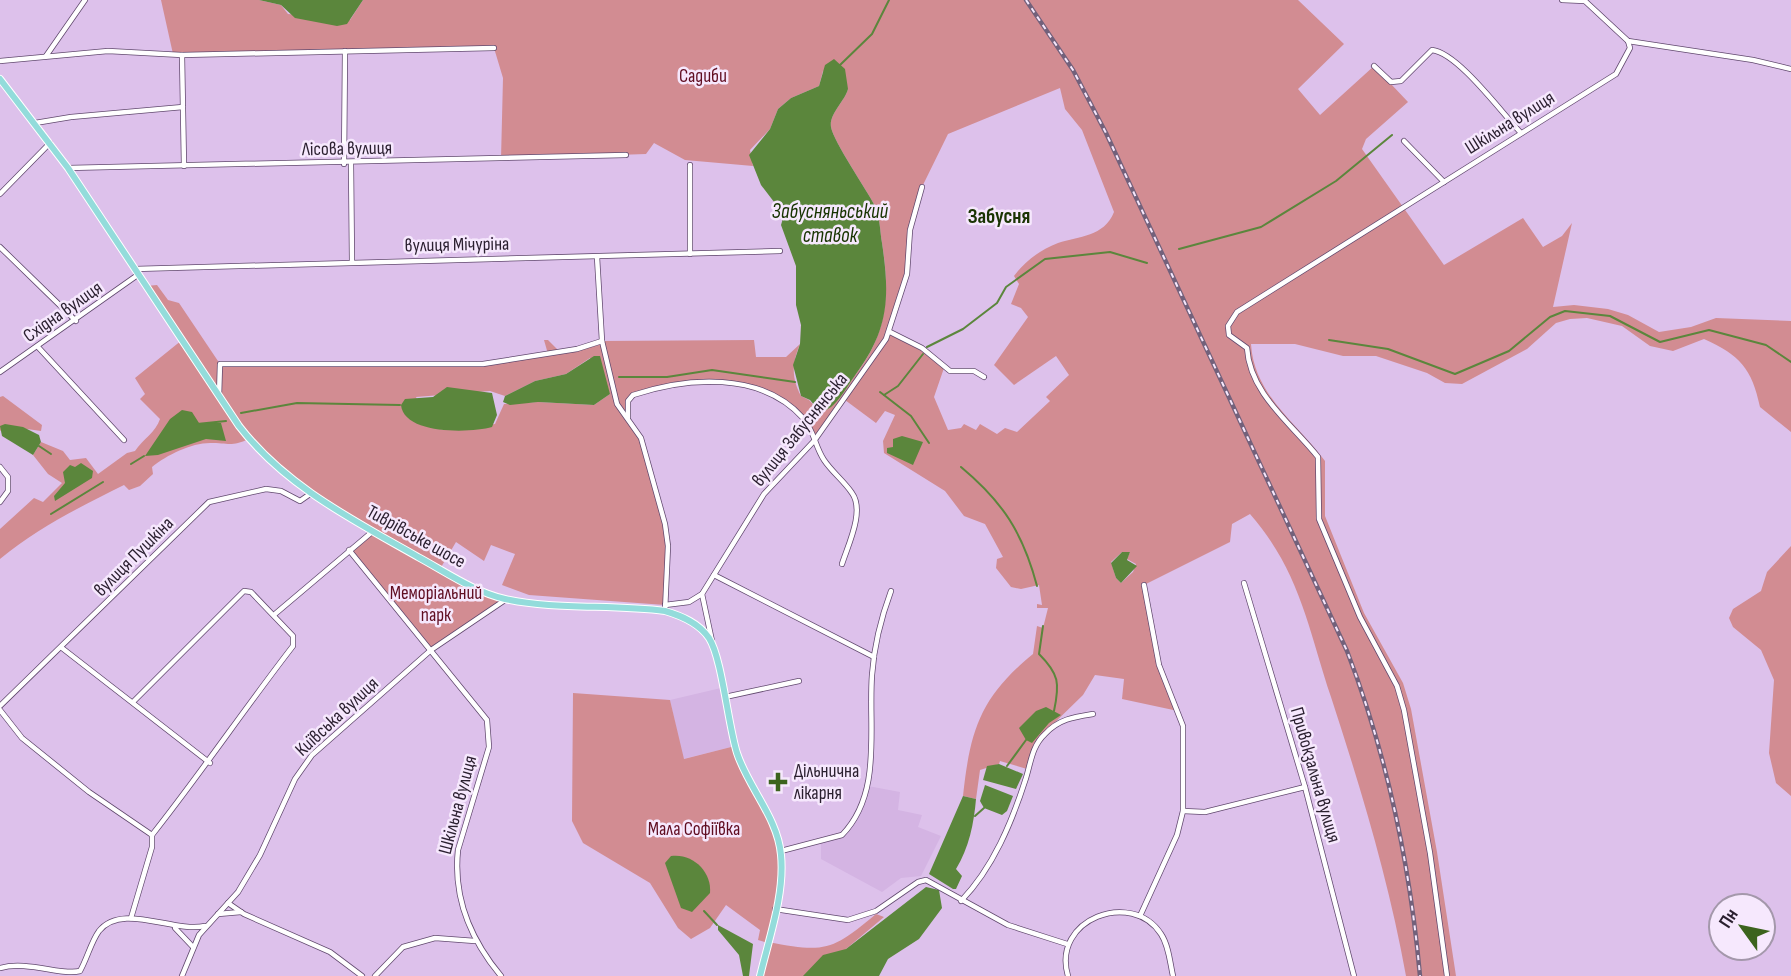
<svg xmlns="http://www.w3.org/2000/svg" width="1791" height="976" viewBox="0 0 1791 976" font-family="'Sofia Sans Condensed',sans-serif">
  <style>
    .built { fill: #d4b4e3 }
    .green { fill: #d28c92; fill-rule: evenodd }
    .water { fill: #5b863c }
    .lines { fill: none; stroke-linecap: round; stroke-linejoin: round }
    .stream { stroke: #5b863c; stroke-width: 2 }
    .minor-casing { stroke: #61496e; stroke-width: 6 }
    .major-casing { stroke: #fff; stroke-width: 8 }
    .minor { stroke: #fff; stroke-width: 4.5 }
    .major { stroke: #93dcdb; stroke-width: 6 }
    .rail-casing { stroke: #73617b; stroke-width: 4.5 }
    .rail { stroke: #f6e8fd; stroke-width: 2; stroke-dasharray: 5; stroke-linecap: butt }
    .poi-dot { fill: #3c631d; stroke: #f6e8fd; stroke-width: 2.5 }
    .labels { text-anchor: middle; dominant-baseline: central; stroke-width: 5; stroke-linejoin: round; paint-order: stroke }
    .park-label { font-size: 19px; fill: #600d21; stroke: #f6e8fd }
    .street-label { font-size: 19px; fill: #2a1f2f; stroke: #f6e8fd }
    .poi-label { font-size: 19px; fill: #2a1f2f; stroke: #f6e8fd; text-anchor: start }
    .water-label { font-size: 21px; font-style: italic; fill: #173300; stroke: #f6e8fd }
    .neighbourhood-label { font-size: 21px; font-weight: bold; fill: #1a3403; stroke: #f6e8fd }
  </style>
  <rect width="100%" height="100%" fill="#ddc1eb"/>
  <!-- built -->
  <g class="built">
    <polygon points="721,688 735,746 683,759 670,700"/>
    <polygon points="868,786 900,792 898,810 922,815 918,827 941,836 921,876 901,878 882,892 821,859 821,843 838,838 848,828"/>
  </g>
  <!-- green -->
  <g class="green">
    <path d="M161,0H259L281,5L288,14L350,20L363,0H1298L1344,44L1298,89L1320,115L1374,66L1408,102L1366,139L1362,149L1444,265L1523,218L1543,247L1562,236L1572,223L1553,307L1574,305L1608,309L1628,315L1659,332L1691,327L1716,318L1791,321V432L1760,407C1752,369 1740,355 1704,339L1673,351L1650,346L1622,326L1587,318L1570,319L1556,323L1527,349L1462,384L1445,383L1427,373L1376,356H1343L1295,344H1251C1254,395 1297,423 1325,461V516L1364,613L1403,683L1411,709L1437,852L1456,976H1406C1389,881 1361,789 1331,697C1308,628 1300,571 1250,514L1232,524L1230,542L1144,585L1156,653L1178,711L1122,699L1124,679L1095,675L1083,695L1042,735L1027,769L1000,761L999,764L980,770L976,799L963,796C970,731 980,697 1033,654L1037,626L1043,628L1048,608H1037V604L1042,605L1039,585L1021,589L1011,587L996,568L997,559L1003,557L985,524L964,516L945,491L884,453L883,441L895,415L885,411L876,423L845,400L814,441C800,401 747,378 706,381C683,383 659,389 636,393L630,397L628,418L641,438L668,539L665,605L529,595L502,585L515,554L491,545L484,561L456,542L440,569L506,599L431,650L349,550L372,532L310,494L249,439C231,447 229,443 210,443C191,443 167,455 152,467L153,474L140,486L129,490L124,485C82,506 37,528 0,559V529L34,498L43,502L62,483L48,474L33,455L41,442L63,451L70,460L86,458L98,474L127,453L135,451C143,439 156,432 160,419L140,399L145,394L135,378L182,340L146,286L157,285L168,300L179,303L220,364L483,366L548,354L544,340H548L562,354L599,345L602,341L754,340L756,357H786L800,344C792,363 791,377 801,396L809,400L820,412C836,409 847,386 856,374C888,332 890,293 882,243C880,232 880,216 875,206C867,190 833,141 831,127C829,114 845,101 848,89L823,71L819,86L791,98L778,109L770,129L750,150L753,166L685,160L654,143L646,154L501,159L503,78L494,48L173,54ZM1060,88L1065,109L1082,130L1114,212C1104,237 1079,236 1058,243C1040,250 1025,261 1014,276L1019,284L1011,304L1021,308L1028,317L994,365L1014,385L1056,356L1069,375L1046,397L1050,401L1017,432L1005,428L997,434L980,424L976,430L964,424L961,428L948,430L934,397L944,368L908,340L890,332L907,274L910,230L922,187L948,134ZM590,358L610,394L594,405L538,402L504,404L495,424L445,430L429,427L416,397L490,391L505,396L535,381L566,374ZM1122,552H1130L1127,559L1136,564L1133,572L1121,583L1116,578L1111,562Z"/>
    <polygon points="3,396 42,425 41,431 6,426 0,431 0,397"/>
    <polygon points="1791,546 1791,796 1776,783 1769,753 1774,680 1761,650 1733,627 1729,618 1733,609 1761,591 1767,572"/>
    <path d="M573,693L670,700L684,759L735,746L775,830L782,868L768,942C825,953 832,951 876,914L884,917L814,976H760L768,943L758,940L760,930L726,905L710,928L691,939L678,928L650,883L583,843L572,821Z"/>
  </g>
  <!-- water -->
  <g class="water">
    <polygon points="259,0 363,0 347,24 337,26 295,18 281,5"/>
    <path d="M834,59L845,69L848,89C845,101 829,114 831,127C833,141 867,190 875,206C880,216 880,232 882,243C890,297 889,329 856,374C847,386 836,410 820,412L810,400L801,396L793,365L800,344L801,325L796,305V266L781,225L784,215L761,185L749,155L770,129L778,109L791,98L819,86L825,65Z"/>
    <polygon points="594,356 600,356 610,394 594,405 538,402 510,405 503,402 505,396 535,381 566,374"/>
    <path d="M447,387L492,393L497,415L492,427C471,433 404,435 401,405L405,399L433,397Z"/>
    <polygon points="182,410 192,412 199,423 221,423 226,441 206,439 158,455 145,456 170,419"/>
    <polygon points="5,424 23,427 39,435 41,442 33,455 2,436 0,426"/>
    <polygon points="902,436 923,442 913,465 887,453 887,448 893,447 893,439"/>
    <polygon points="81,463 93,471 92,478 55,501 54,496 65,483 63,472 70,465 75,467"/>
    <polygon points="1122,552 1130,552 1127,560 1137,566 1121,583 1116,578 1111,563"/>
    <polygon points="1046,707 1061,715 1049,723 1032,743 1026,740 1019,728 1036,711"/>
    <polygon points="999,764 1023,774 1016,789 983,780 987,766"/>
    <polygon points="985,785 1013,796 1007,811 1002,815 984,808 980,801"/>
    <path d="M963,796L976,799C974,823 969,848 956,869L962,876L956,889H953L929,874Z"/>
    <path d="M671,856C693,853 712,872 710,893L692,912L681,908L665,863Z"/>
    <polygon points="926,887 939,890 942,908 919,939 888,959 879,976 803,976 823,955 846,949"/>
    <polygon points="718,925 753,944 749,976 743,976 739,955 718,930"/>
  </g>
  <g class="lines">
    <!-- stream -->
    <g class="stream">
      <polyline points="840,65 872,34 889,0"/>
      <polyline points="1179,249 1261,227 1336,181 1392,135"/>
      <polyline points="1329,340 1388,349 1455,374 1509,351 1550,317 1565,311 1610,316 1660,342 1709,330 1766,345 1791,362"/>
      <polyline points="927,347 963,329 997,303 1006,287 1045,259 1110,252 1147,263"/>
      <polyline points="619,377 667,377 712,370 795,382"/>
      <polyline points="880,392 911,416 929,443"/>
      <polyline points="884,395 898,386 923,354"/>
      <polyline points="241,413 297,403 400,405"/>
      <polyline points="197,424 226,421"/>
      <polyline points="39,446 51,454"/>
      <polyline points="131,464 144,456"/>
      <path d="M961,467C1003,502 1023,533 1037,586"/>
      <polyline points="51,514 103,482"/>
      <path d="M1043,626L1039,654C1059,674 1060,683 1054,711"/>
      <polyline points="1007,766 1026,740"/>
      <polyline points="975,816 984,808"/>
      <polyline points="704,911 717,925"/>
    </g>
    <defs>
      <g id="minor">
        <polyline points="1562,0 1585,1"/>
        <polyline points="1585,1 1628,41 1753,60 1791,69"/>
        <polyline points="182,55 184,166"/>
        <polyline points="46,56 85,0"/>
        <polyline points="0,61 108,51 182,55 494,48"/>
        <path d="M1374,66L1391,82L1401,81L1432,50C1458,53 1501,112 1521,133"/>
        <polyline points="35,123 71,117 183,107"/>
        <polyline points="1404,141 1444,182"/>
        <polyline points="344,164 345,51"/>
        <polyline points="351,164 352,261"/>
        <polyline points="690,165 690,254"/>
        <polyline points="68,168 626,155"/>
        <polyline points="0,194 50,143"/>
        <polyline points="0,247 76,321"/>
        <polyline points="597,257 602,341 617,404 641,438 665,524 668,546 665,611"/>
        <polyline points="135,269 780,251"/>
        <polyline points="890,332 922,348 950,371 974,371 984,377"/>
        <polyline points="38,347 124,440"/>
        <polyline points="0,372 139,274"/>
        <polyline points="219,396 220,364 483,364 577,349 602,341"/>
        <path d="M628,418V401L633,395C687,377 761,371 803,418C814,430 815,447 824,460C832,472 844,481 852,493C865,511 848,545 842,564"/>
        <polyline points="0,467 8,477 8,491 0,502"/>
        <path d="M349,550L487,720L489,747L458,850C453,897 471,940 501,976"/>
        <polyline points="714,575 874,657"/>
        <polyline points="1244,583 1305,787 1354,976"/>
        <polyline points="665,605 689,602 702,594"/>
        <polyline points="275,614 372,532"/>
        <polyline points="712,641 702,594 764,494 814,441 886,339 907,274 910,230 922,187"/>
        <polyline points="62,648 210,763"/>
        <polyline points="725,697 799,681"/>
        <polyline points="0,706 209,502 266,489 281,491 300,501 310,494"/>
        <polyline points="0,710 22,738 89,792 152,835"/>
        <polyline points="1183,811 1205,812 1305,787"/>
        <path d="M781,851L842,835C883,793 868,727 872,675C874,646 881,618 891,591"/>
        <path d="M961,901C993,868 1012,822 1026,778C1031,762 1032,746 1045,734C1059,719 1074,717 1093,714"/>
        <polyline points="228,903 244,914 330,952 362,976"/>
        <polyline points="775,909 848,920 876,911 918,882 926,880 1008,925 1067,944"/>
        <polyline points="218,914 241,912"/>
        <polyline points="1140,916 1177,835 1183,811 1183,726 1159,665 1144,585"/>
        <path d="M131,918L152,847V835C201,773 245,708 293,646V636L251,592L244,591L133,702"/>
        <polyline points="175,928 193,947"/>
        <path d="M0,968C27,960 62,976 80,971C87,959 91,942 99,931C122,902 173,933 205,926"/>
        <polyline points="182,976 199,935 238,892 260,855 295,779 312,755 431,650 505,600"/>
        <polyline points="375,976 403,947 435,938 475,941"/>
        <path d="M1068,976C1051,919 1132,889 1161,934C1169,946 1170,963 1173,976"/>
        <path d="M1447,976L1430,853L1404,710L1397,686L1360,617L1319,519L1318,457C1291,423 1250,394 1247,348L1229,335L1228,326L1237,312L1616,74L1630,48L1628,41"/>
      </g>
      <path id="major" d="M0,79L68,168L239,426C285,486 353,520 418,557C446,572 474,592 505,599C554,610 613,604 665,611C682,616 699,623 709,638C722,658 728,725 737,753C748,787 778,818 781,855C785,894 769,938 760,976"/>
    </defs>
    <!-- minor casing -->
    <use href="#minor" class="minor-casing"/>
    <!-- major casing -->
    <use href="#major" class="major-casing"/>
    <!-- minor -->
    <use href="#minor" class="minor"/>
    <!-- major -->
    <use href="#major" class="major"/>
    <defs>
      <path id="rail" d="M1026,0L1073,70L1106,133L1347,651C1387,755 1410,865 1420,976"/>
    </defs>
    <!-- rail casing -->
    <use href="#rail" class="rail-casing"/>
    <!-- rail -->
    <use href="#rail" class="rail"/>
  </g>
  <!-- markers -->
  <path class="poi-dot" d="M774.5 771.5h7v7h7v7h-7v7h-7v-7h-7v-7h7z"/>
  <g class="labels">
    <!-- park labels -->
    <g class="park-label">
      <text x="703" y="76">Садиби</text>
      <text x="436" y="593">Меморіальний<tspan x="436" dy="22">парк</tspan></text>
      <text x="694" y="829">Мала Софіївка</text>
    </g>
    <!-- street labels -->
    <g class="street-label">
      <text transform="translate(1510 123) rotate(-32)">Шкільна вулиця</text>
      <text transform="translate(347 149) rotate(-1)">Лісова вулиця</text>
      <text transform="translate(457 245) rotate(-1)">вулиця Мічуріна</text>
      <text transform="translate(63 312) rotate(-35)">Східна вулиця</text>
      <text transform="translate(800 430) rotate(-51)">вулиця Забуснянська</text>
      <text transform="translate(416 537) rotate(29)">Тиврівське шосе</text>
      <text transform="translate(134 557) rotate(-45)">вулиця Пушкіна</text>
      <text transform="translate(337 717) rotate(-43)">Київська вулиця</text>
      <text transform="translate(1315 775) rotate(74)">Привокзальна вулиця</text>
      <text transform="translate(458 805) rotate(-75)">Шкільна вулиця</text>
    </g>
    <!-- poi labels -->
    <g class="poi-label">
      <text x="794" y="771">Дільнична<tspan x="794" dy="22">лікарня</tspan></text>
    </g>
    <!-- water labels -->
    <g class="water-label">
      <text x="830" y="211">Забусняньський<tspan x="830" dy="24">ставок</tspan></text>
    </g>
    <!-- neighbourhood labels -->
    <g class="neighbourhood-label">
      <text x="999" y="216">Забусня</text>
    </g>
  </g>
  <!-- north arrow -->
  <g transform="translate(1742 927) rotate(303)"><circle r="33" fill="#f6e8fd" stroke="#a498ab" stroke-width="2"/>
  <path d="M0-5L12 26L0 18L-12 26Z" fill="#3c631d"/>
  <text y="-10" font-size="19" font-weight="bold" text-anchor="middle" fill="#2a1f2f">Пн</text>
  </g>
</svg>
